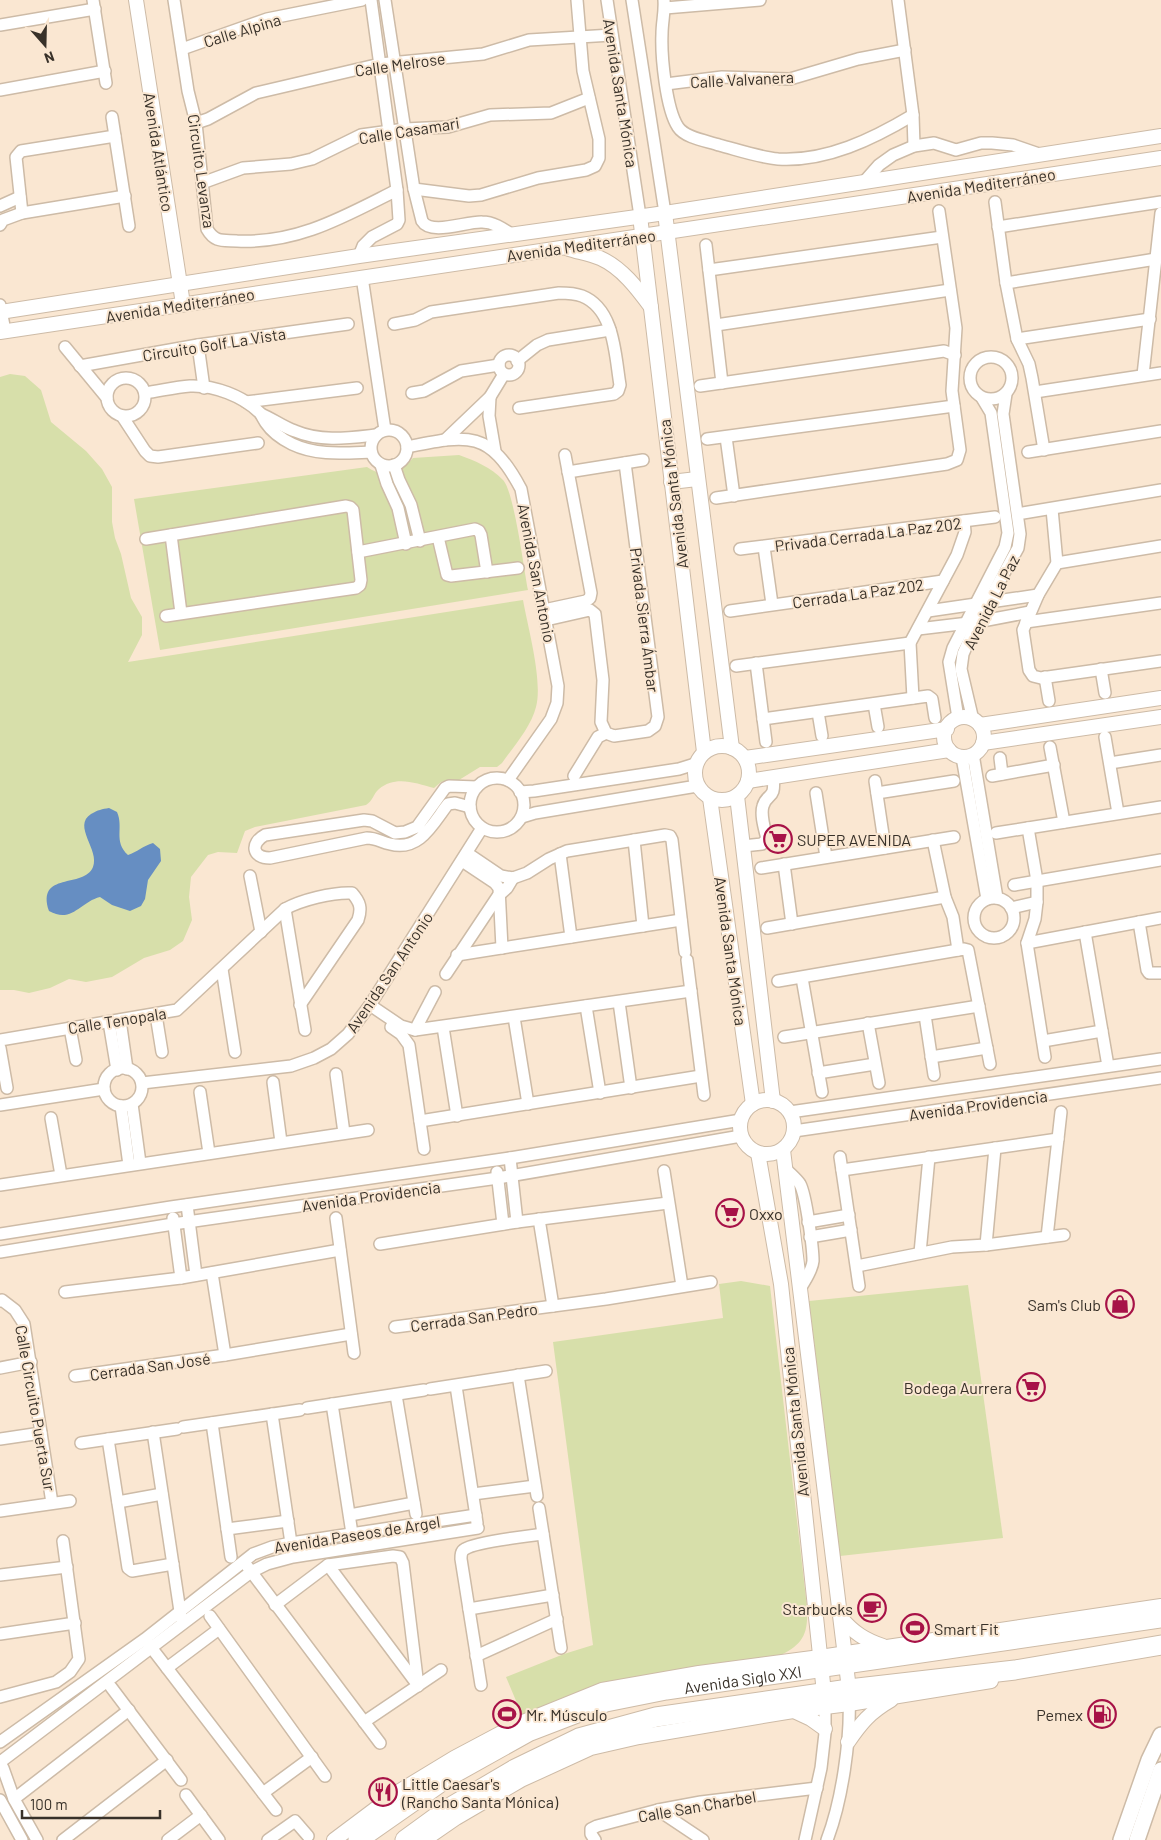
<svg xmlns="http://www.w3.org/2000/svg" width="1161" height="1840" viewBox="0 0 1161 1840" font-family="Barlow,sans-serif">
  <style>
    .green { fill: #d7dfaa }
    .water { fill: #668ec2 }
    .lines { fill: none; stroke-linecap: round; stroke-linejoin: round }
    .minor-casing { stroke: #cdbba7; stroke-width: 14 }
    .tertiary-casing { stroke: #cdbba7; stroke-width: 16 }
    .secondary-casing { stroke: #cdbba7; stroke-width: 18 }
    .trunk-casing { stroke: #cdbba7; stroke-width: 21 }
    .minor { stroke: #fff; stroke-width: 11 }
    .tertiary { stroke: #fff; stroke-width: 14 }
    .secondary { stroke: #fff; stroke-width: 15 }
    .trunk { stroke: #fff; stroke-width: 19 }
    .labels { text-anchor: middle; dominant-baseline: central; stroke-width: 4; stroke-linejoin: round; paint-order: stroke }
    .street-label { font-size: 16px; fill: #383129; stroke: #fae7d2 }
    .poi-label { font-size: 16px; fill: #383129; stroke: #fae7d2; text-anchor: start }
  </style>
  <rect width="100%" height="100%" fill="#fae7d2"/>
  <!-- green -->
  <g class="green">
    <path d="M10,374L25,376L41,390L51,422L86,451L102,469L112,487V522L115,538L121,554L131,598L142,617V635L128,662L523,600C528,628 543,681 536,707C531,727 514,746 502,763L497,767H480L459,780H449L441,782L434,788C416,783 395,775 379,789C373,794 373,801 366,805L255,827L245,831L237,853L218,852L208,855L191,877L189,897L192,920L183,941L170,950L144,958L112,977L86,982L69,979L50,988L29,993L14,990H0V377Z"/>
    <path d="M459,455C475,461 491,467 503,480C514,491 524,570 528,590L160,650L134,499L367,467C384,479 400,472 413,458Z"/>
    <path d="M741,1281L770,1286L807,1607C808,1632 805,1643 781,1655L583,1690L522,1715L506,1677L564,1654L593,1645L553,1342L723,1318L719,1284Z"/>
    <polygon points="968,1285 1003,1538 840,1556 809,1301"/>
  </g>
  <!-- water -->
  <path class="water" d="M109,808L117,812C124,828 113,841 128,855C137,852 143,846 153,843L160,849L161,861L148,880L145,899L141,906L130,911L112,905L100,897C80,902 72,924 49,911C36,871 84,889 93,867C100,850 72,826 91,814C98,810 102,809 109,808Z"/>
  <g class="lines">
    <defs>
      <g id="minor">
        <polyline points="93,0 106,83"/>
        <path d="M174,0L188,91L196,123L207,229C215,243 223,240 237,241C298,244 345,216 397,190"/>
        <path d="M385,0L414,189L422,221C431,236 467,221 482,222C493,222 502,228 511,234"/>
        <polyline points="607,0 640,216"/>
        <polyline points="632,0 665,213"/>
        <path d="M664,0C665,12 662,22 662,34C661,56 666,109 678,127C685,138 707,141 719,145C738,150 758,157 778,159C826,162 873,139 913,115"/>
        <polyline points="898,0 913,115 914,146"/>
        <polyline points="665,8 760,0"/>
        <polyline points="0,25 95,9"/>
        <polyline points="182,49 267,19 362,0"/>
        <polyline points="666,84 722,77 790,79 858,59 905,50"/>
        <polyline points="0,90 105,71"/>
        <polyline points="112,117 129,226"/>
        <polyline points="196,123 208,119 256,93 380,64 483,54 529,40 612,35"/>
        <polyline points="864,182 879,165 893,155 914,146 934,143 956,150 981,143 992,143 1013,145 1039,154"/>
        <polyline points="202,183 243,168 291,164 312,159 361,135 405,129 448,127 490,115 551,113 589,98"/>
        <polyline points="414,189 469,196 481,195 538,178 586,170 595,166 599,158 599,139 583,71 577,0"/>
        <polyline points="995,202 1006,283 1017,339 1029,364 1032,378 1044,450"/>
        <polyline points="0,206 20,197"/>
        <polyline points="22,213 16,157 21,151 115,136"/>
        <polyline points="0,225 3,220 22,213 125,196"/>
        <polyline points="998,227 1161,202"/>
        <polyline points="706,245 722,383"/>
        <polyline points="359,256 363,246 372,237 397,224 399,220 397,190 371,0"/>
        <polyline points="709,270 942,237"/>
        <polyline points="362,277 385,430"/>
        <polyline points="1006,283 1156,259"/>
        <polyline points="0,305 5,331"/>
        <path d="M394,324L415,320L431,312L559,293C566,293 574,293 582,296C615,309 615,356 620,385L618,391L614,394L519,408"/>
        <polyline points="716,325 950,290"/>
        <polyline points="1017,339 1150,319"/>
        <polyline points="198,345 204,388"/>
        <polyline points="65,347 107,398"/>
        <circle cx="509" cy="365" r="10"/>
        <circle cx="991" cy="378" r="21"/>
        <polyline points="517,361 537,345 548,340 610,330"/>
        <polyline points="80,366 198,345 348,324"/>
        <polyline points="1143,375 1161,213"/>
        <circle cx="126" cy="397" r="19"/>
        <polyline points="700,386 944,351 955,355"/>
        <polyline points="1035,392 1161,373"/>
        <path d="M145,393C160,391 175,387 190,386C214,385 243,396 260,413C262,416 264,420 266,423C272,432 282,439 292,444C317,456 344,453 371,452"/>
        <polyline points="412,393 424,391 461,371 499,365"/>
        <polyline points="490,397 489,416 495,451"/>
        <polyline points="246,402 357,388"/>
        <path d="M261,414C273,419 283,427 295,431C321,442 348,438 376,435"/>
        <polyline points="122,416 145,451 150,456 158,457 258,443"/>
        <circle cx="389" cy="448" r="18"/>
        <polyline points="726,437 734,496"/>
        <polyline points="707,439 954,406"/>
        <polyline points="445,440 490,397 504,374"/>
        <path d="M407,447C467,435 489,429 521,489L558,686L557,703L551,719L508,780"/>
        <polyline points="1028,452 1161,431"/>
        <polyline points="381,465 387,484 398,508 406,544"/>
        <polyline points="394,465 399,480 411,505 420,541"/>
        <polyline points="568,472 643,460"/>
        <polyline points="716,498 947,464 957,460 960,450 952,391 956,328 939,211"/>
        <polyline points="1052,509 1057,563 1038,595 1023,630 1029,670 1033,676 1041,678 1161,661"/>
        <polyline points="1023,513 1161,490"/>
        <polyline points="171,535 181,613"/>
        <polyline points="438,537 447,575 451,576 518,568"/>
        <polyline points="146,539 346,506 350,507 353,510 361,580 360,585 356,588 166,616"/>
        <polyline points="764,547 772,604"/>
        <polyline points="740,549 995,517"/>
        <polyline points="358,552 475,529 479,531 481,535 487,572"/>
        <polyline points="1057,563 1161,546"/>
        <polyline points="544,610 586,601 590,598 591,593 565,455"/>
        <polyline points="730,611 943,581"/>
        <polyline points="928,611 1038,595"/>
        <polyline points="546,620 590,610 595,614 603,680 601,722 606,733 614,736 648,731 655,726 658,717 625,463"/>
        <polyline points="1026,622 1161,603"/>
        <polyline points="918,629 977,622 1030,612"/>
        <polyline points="756,663 766,742"/>
        <polyline points="736,666 910,643"/>
        <polyline points="1101,669 1105,693"/>
        <polyline points="1045,677 1049,701"/>
        <polyline points="913,698 910,643 957,555 965,532 964,521"/>
        <polyline points="874,704 878,727"/>
        <polyline points="818,712 822,736"/>
        <polyline points="958,718 949,662 953,648 1005,547 1008,533 991,413 982,398"/>
        <polyline points="763,719 928,696 932,699 935,718"/>
        <polyline points="973,720 961,669 963,654 977,622 1018,548 1020,534 1003,414 1006,394"/>
        <polyline points="1105,737 1118,813"/>
        <polyline points="1050,747 1064,822"/>
        <polyline points="973,754 997,898"/>
        <polyline points="962,757 987,899"/>
        <polyline points="1000,758 1002,774"/>
        <polyline points="1110,763 1161,755"/>
        <polyline points="574,776 598,737 606,733"/>
        <polyline points="992,776 1054,765"/>
        <circle cx="497" cy="805" r="27"/>
        <polyline points="875,781 885,848"/>
        <polyline points="520,792 534,791 679,769 695,764"/>
        <polyline points="816,793 826,857"/>
        <polyline points="877,793 954,781"/>
        <path d="M470,807L455,803L448,804C433,823 420,852 390,844C381,842 376,838 367,838L270,858C252,858 250,843 265,835L364,820L372,821L395,833L405,832L417,827L445,788L449,786L477,787"/>
        <polyline points="522,817 535,813 697,786"/>
        <polyline points="1028,828 1037,881 1037,902 1035,919 1027,943 1045,1057"/>
        <polyline points="996,833 1161,807"/>
        <polyline points="634,840 643,926"/>
        <polyline points="933,840 945,897 953,917 958,950"/>
        <path d="M743,846L762,844L767,839C765,830 760,815 763,806C767,792 776,801 773,777"/>
        <polyline points="467,853 501,876 513,878 527,873 549,859 567,851 665,835 670,836 672,840 685,952"/>
        <polyline points="560,854 571,937"/>
        <polyline points="462,861 495,883 499,888 502,948"/>
        <polyline points="784,864 792,924"/>
        <polyline points="761,868 954,837"/>
        <polyline points="250,876 261,932"/>
        <polyline points="1014,885 1161,860"/>
        <circle cx="994" cy="918" r="20"/>
        <polyline points="1011,908 1037,902"/>
        <polyline points="285,909 305,1030"/>
        <polyline points="1139,922 1147,970 1149,973 1161,973"/>
        <polyline points="767,928 945,897"/>
        <polyline points="1085,932 1108,1066"/>
        <polyline points="1027,943 1161,918"/>
        <polyline points="457,955 681,920"/>
        <polyline points="687,960 704,1095"/>
        <polyline points="222,969 235,1052"/>
        <polyline points="446,974 498,896 507,888 513,878"/>
        <polyline points="802,978 822,1092"/>
        <polyline points="778,981 964,949 968,950 990,1064"/>
        <polyline points="619,1002 631,1088"/>
        <polyline points="370,1005 401,1026 415,1030 691,991"/>
        <polyline points="586,1006 600,1093"/>
        <polyline points="156,1015 162,1052"/>
        <polyline points="925,1015 934,1075"/>
        <polyline points="514,1017 528,1104"/>
        <polyline points="120,1020 127,1069"/>
        <polyline points="109,1022 117,1070"/>
        <polyline points="868,1023 879,1083"/>
        <polyline points="391,1027 401,1034 409,1045 424,1149"/>
        <polyline points="443,1027 457,1116"/>
        <polyline points="70,1028 76,1060"/>
        <polyline points="415,1030 435,992"/>
        <polyline points="784,1037 979,1006"/>
        <path d="M0,1040L177,1010L285,909C301,900 333,892 352,893C360,902 362,908 358,920L300,1005"/>
        <polyline points="1043,1041 1102,1031"/>
        <polyline points="0,1048 7,1088"/>
        <polyline points="931,1057 987,1048"/>
        <circle cx="123" cy="1087" r="19"/>
        <polyline points="818,1073 875,1064"/>
        <polyline points="336,1074 344,1133"/>
        <polyline points="273,1082 281,1142"/>
        <polyline points="142,1083 291,1066 314,1058 331,1049 348,1034 370,1005 482,828"/>
        <polyline points="200,1092 209,1153"/>
        <polyline points="132,1104 140,1163"/>
        <polyline points="0,1105 104,1089"/>
        <polyline points="121,1106 129,1165"/>
        <polyline points="790,1112 1161,1059"/>
        <polyline points="51,1118 61,1175"/>
        <polyline points="420,1121 701,1076"/>
        <polyline points="794,1131 1161,1078"/>
        <polyline points="840,1157 859,1286"/>
        <polyline points="510,1158 517,1222"/>
        <path d="M784,1167C789,1173 796,1178 800,1184C806,1195 813,1248 813,1261C812,1271 805,1280 800,1289"/>
        <polyline points="842,1170 1058,1139"/>
        <polyline points="664,1171 682,1286"/>
        <polyline points="497,1172 503,1224"/>
        <polyline points="0,1185 368,1130"/>
        <polyline points="187,1205 196,1275"/>
        <polyline points="173,1218 181,1278"/>
        <polyline points="336,1218 354,1353"/>
        <polyline points="539,1219 553,1306"/>
        <polyline points="808,1222 849,1215"/>
        <polyline points="0,1234 171,1207 510,1158 741,1120"/>
        <polyline points="810,1237 851,1230"/>
        <polyline points="1047,1237 1061,1112"/>
        <polyline points="380,1244 517,1222 668,1203"/>
        <polyline points="986,1245 995,1148"/>
        <polyline points="0,1252 173,1224 498,1178 741,1136"/>
        <polyline points="920,1253 929,1157"/>
        <polyline points="857,1266 952,1247 986,1245 1064,1235"/>
        <polyline points="212,1273 225,1355"/>
        <polyline points="65,1292 181,1278 340,1250"/>
        <polyline points="0,1301 2,1300 15,1310 24,1324 52,1503"/>
        <polyline points="395,1327 606,1299 711,1282"/>
        <polyline points="0,1368 31,1362"/>
        <polyline points="518,1375 537,1496"/>
        <polyline points="75,1376 225,1355 351,1334"/>
        <polyline points="456,1386 477,1523"/>
        <polyline points="430,1389 546,1371"/>
        <polyline points="396,1395 416,1514"/>
        <polyline points="332,1404 353,1540"/>
        <polyline points="307,1408 424,1390"/>
        <polyline points="272,1414 292,1550"/>
        <polyline points="212,1423 231,1557"/>
        <polyline points="183,1427 300,1410"/>
        <polyline points="153,1432 181,1618"/>
        <polyline points="0,1439 41,1433"/>
        <polyline points="108,1439 128,1568 132,1571 173,1564"/>
        <polyline points="81,1443 177,1429"/>
        <polyline points="473,1494 535,1486"/>
        <polyline points="118,1502 162,1494"/>
        <polyline points="539,1508 561,1648"/>
        <polyline points="0,1511 70,1501"/>
        <polyline points="350,1515 414,1503"/>
        <polyline points="227,1529 288,1521"/>
        <polyline points="328,1565 417,1684"/>
        <polyline points="247,1566 380,1743"/>
        <polyline points="0,1575 67,1567"/>
        <polyline points="275,1605 328,1565 393,1556 400,1557 403,1563 418,1686"/>
        <polyline points="469,1609 553,1595"/>
        <polyline points="210,1616 325,1776"/>
        <polyline points="0,1634 75,1623"/>
        <polyline points="147,1642 276,1810"/>
        <polyline points="476,1656 557,1619"/>
        <polyline points="167,1668 219,1629"/>
        <path d="M481,1685L461,1559C461,1555 461,1551 465,1549C475,1542 528,1536 543,1534"/>
        <polyline points="111,1687 181,1780"/>
        <polyline points="0,1697 56,1682 70,1672 79,1659 63,1541"/>
        <polyline points="364,1722 441,1670"/>
        <polyline points="0,1742 145,1639 253,1554 272,1547 291,1543 476,1515"/>
        <polyline points="3,1760 251,1572 267,1564 293,1557 478,1528"/>
        <polyline points="3,1768 14,1799 37,1840"/>
        <polyline points="263,1793 312,1757"/>
        <polyline points="186,1795 219,1840"/>
        <polyline points="14,1799 129,1710"/>
        <polyline points="0,1800 22,1840"/>
        <polyline points="658,1810 703,1840"/>
        <polyline points="63,1840 167,1760"/>
        <polyline points="168,1840 201,1815"/>
        <polyline points="268,1840 295,1821 308,1836"/>
        <polyline points="595,1840 591,1834 591,1829 597,1826 658,1810 701,1802 817,1788"/>
        <polyline points="805,1840 821,1768 825,1733 825,1699"/>
        <path d="M827,1840C842,1801 851,1739 849,1697"/>
      </g>
      <g id="tertiary">
        <polyline points="136,0 183,304"/>
        <polyline points="665,213 732,748"/>
        <polyline points="640,216 704,752"/>
        <path d="M569,249C579,252 590,254 600,258C622,268 637,288 651,307"/>
        <polyline points="0,312 359,256 665,213 1161,136"/>
        <polyline points="0,332 1161,158"/>
        <polyline points="671,482 697,479"/>
        <circle cx="964" cy="737" r="20"/>
        <polyline points="980,725 1161,698"/>
        <polyline points="983,743 1161,717"/>
        <circle cx="722" cy="773" r="27"/>
        <polyline points="745,758 947,729"/>
        <polyline points="748,781 949,750"/>
        <polyline points="737,796 773,1101"/>
        <polyline points="710,798 753,1104"/>
        <circle cx="767" cy="1127" r="27"/>
        <polyline points="783,1150 849,1689"/>
        <polyline points="758,1153 781,1284 824,1693"/>
        <path d="M841,1618C854,1633 865,1640 883,1646"/>
        <polyline points="796,1712 811,1719 825,1729"/>
        <path d="M848,1742C861,1723 870,1712 891,1700"/>
        <polyline points="334,1840 398,1792 454,1758 518,1724 602,1690 699,1673 820,1657 1161,1606"/>
        <polyline points="424,1840 456,1818 521,1780 591,1748 639,1737 793,1711 849,1704 991,1681"/>
      </g>
      <g id="secondary">
        <polyline points="1121,1840 1149,1760 1161,1735"/>
        <polyline points="1137,1840 1161,1770"/>
      </g>
      <g id="trunk">
        <path id="s1" d="M358,1840L451,1775L528,1732L606,1702L666,1690L1161,1618"/>
        <polyline points="405,1840 449,1808 515,1769 579,1738 656,1717 849,1689 1015,1670 1161,1645"/>
      </g>
    </defs>
    <!-- minor casing -->
    <use href="#minor" class="minor-casing"/>
    <!-- tertiary casing -->
    <use href="#tertiary" class="tertiary-casing"/>
    <!-- secondary casing -->
    <use href="#secondary" class="secondary-casing"/>
    <!-- trunk casing -->
    <use href="#trunk" class="trunk-casing"/>
    <!-- minor -->
    <use href="#minor" class="minor"/>
    <!-- tertiary -->
    <use href="#tertiary" class="tertiary"/>
    <!-- secondary -->
    <use href="#secondary" class="secondary"/>
    <!-- trunk -->
    <use href="#trunk" class="trunk"/>
  </g>
  <!-- icons -->
  <defs>
    <symbol id="supermarket-ring" viewBox="-11 -11 22 22"><circle r="9.5" fill="#fae7d2" stroke="#a71247" stroke-width="1.5"/><path d="M-6-5.5h2.5l.6 2H6L4.5 2H-2.5L-4.4-4H-6ZM-1.5 3.2a1.3 1.3 0 1 0 .1 0ZM3 3.2a1.3 1.3 0 1 0 .1 0Z" fill="#a71247"/></symbol>
    <symbol id="shop-ring" viewBox="-11 -11 22 22"><circle r="9.5" fill="#fae7d2" stroke="#a71247" stroke-width="1.5"/><path d="M-5-2.5h2.3a2.7 3.5 0 0 1 5.4 0H5L5.5 6h-11ZM-1.5-2.5h3a1.5 2.3 0 0 0-3 0Z" fill="#a71247"/></symbol>
    <symbol id="cafe-ring" viewBox="-11 -11 22 22"><circle r="9.5" fill="#fae7d2" stroke="#a71247" stroke-width="1.5"/><path d="M-5.5-4.5H6V0H3Q3 3.5 0 3.5H-2.5Q-5.5 3.5-5.5 0ZM3-3.2v2h1.7v-2ZM-6 4.5H4V6H-6Z" fill="#a71247"/></symbol>
    <symbol id="stadium-ring" viewBox="-11 -11 22 22"><circle r="9.5" fill="#fae7d2" stroke="#a71247" stroke-width="1.5"/><path d="M0-5a6.5 5 0 1 0 0 10a6.5 5 0 1 0 0-10ZM-3.5-1.8h7v3.6h-7Z" fill="#a71247"/></symbol>
    <symbol id="fuel-ring" viewBox="-11 -11 22 22"><circle r="9.5" fill="#fae7d2" stroke="#a71247" stroke-width="1.5"/><path d="M-5.5-6h7V0h2V4h1.3V-2.5L3-4.5l.8-.8L6-3V5H2.5V1h-1V6h-7ZM-4.2-4.7v3.2H.2V-4.7Z" fill="#a71247"/></symbol>
    <symbol id="restaurant-ring" viewBox="-11 -11 22 22"><circle r="9.5" fill="#fae7d2" stroke="#a71247" stroke-width="1.5"/><path d="M-5-6h1v4h1v-4h1v4h1v-4h1v5L-1.5 .5V6h-2V.5L-5-1ZM5-6V6H3V1.5H1.5Q1.5-4 5-6Z" fill="#a71247"/></symbol>
  </defs>
  <g fill-rule="evenodd">
    <use href="#supermarket-ring" x="762" y="823" width="32" height="32"/>
    <use href="#supermarket-ring" x="714" y="1197" width="32" height="32"/>
    <use href="#shop-ring" x="1104" y="1288" width="32" height="32"/>
    <use href="#supermarket-ring" x="1015" y="1371" width="32" height="32"/>
    <use href="#cafe-ring" x="856" y="1592" width="32" height="32"/>
    <use href="#stadium-ring" x="899" y="1612" width="32" height="32"/>
    <use href="#stadium-ring" x="491" y="1698" width="32" height="32"/>
    <use href="#fuel-ring" x="1086" y="1698" width="32" height="32"/>
    <use href="#restaurant-ring" x="367" y="1776" width="32" height="32"/>
  </g>
  <g class="labels">
    <!-- street labels -->
    <g class="street-label">
      <text transform="translate(242 30) rotate(-17)">Calle Alpina</text>
      <text transform="translate(400 64) rotate(-8)">Calle Melrose</text>
      <text transform="translate(742 79) rotate(-3)">Calle Valvanera</text>
      <text transform="translate(621 93) rotate(81)">Avenida Santa Mónica</text>
      <text transform="translate(409 130) rotate(-9)">Calle Casamari</text>
      <text transform="translate(159 152) rotate(81)">Avenida Atlántico</text>
      <text transform="translate(202 171) rotate(82)">Circuito Levanza</text>
      <text transform="translate(981 185) rotate(-9)">Avenida Mediterráneo</text>
      <text transform="translate(581 245) rotate(-8)">Avenida Mediterráneo</text>
      <text transform="translate(180 305) rotate(-9)">Avenida Mediterráneo</text>
      <text transform="translate(214 344) rotate(-9)">Circuito Golf La Vista</text>
      <text transform="translate(673 494) rotate(-97)">Avenida Santa Mónica</text>
      <text transform="translate(868 534) rotate(-7)">Privada Cerrada La Paz 202</text>
      <text transform="translate(537 573) rotate(79)">Avenida San Antonio</text>
      <text transform="translate(858 593) rotate(-8)">Cerrada La Paz 202</text>
      <text transform="translate(991 602) rotate(-63)">Avenida La Paz</text>
      <text transform="translate(645 620) rotate(83)">Privada Sierra Ámbar</text>
      <text transform="translate(731 951) rotate(82)">Avenida Santa Mónica</text>
      <text transform="translate(389 972) rotate(-56)">Avenida San Antonio</text>
      <text transform="translate(117 1020) rotate(-9)">Calle Tenopala</text>
      <text transform="translate(978 1105) rotate(-8)">Avenida Providencia</text>
      <text transform="translate(371 1196) rotate(-8)">Avenida Providencia</text>
      <text transform="translate(474 1317) rotate(-8)">Cerrada San Pedro</text>
      <text transform="translate(150 1366) rotate(-8)">Cerrada San José</text>
      <text transform="translate(36 1408) rotate(80)">Calle Circuito Puerta Sur</text>
      <text transform="translate(795 1422) rotate(-96)">Avenida Santa Mónica</text>
      <text transform="translate(357 1534) rotate(-9)">Avenida Paseos de Argel</text>
      <text stroke="none"><textPath href="#s1" startOffset="424">Avenida Siglo XXI</textPath></text>
      <text transform="translate(697 1806) rotate(-10)">Calle San Charbel</text>
    </g>
    <!-- poi labels -->
    <g class="poi-label">
      <text x="797" y="839">SUPER AVENIDA</text>
      <text x="749" y="1213">Oxxo</text>
      <text x="1101" y="1304" text-anchor="end">Sam's Club</text>
      <text x="1012" y="1387" text-anchor="end">Bodega Aurrera</text>
      <text x="853" y="1608" text-anchor="end">Starbucks</text>
      <text x="934" y="1628">Smart Fit</text>
      <text x="526" y="1714">Mr. Músculo</text>
      <text x="1083" y="1714" text-anchor="end">Pemex</text>
      <text x="402" y="1783">Little Caesar's<tspan x="402" dy="18">(Rancho Santa Mónica)</tspan></text>
    </g>
  </g>
  <!-- north arrow -->
  <g transform="translate(45 45) rotate(160)" stroke="#fae7d2" stroke-width="4" paint-order="stroke">
  <path d="M0-4L9 19L0 12L-9 19Z" fill="#383129"/>
  <text y="-8" font-size="14" font-weight="bold" text-anchor="middle" fill="#383129">N</text>
  </g>
  <!-- scale -->
  <path d="M22 1810v8h138v-8" fill="none" stroke="#383129" stroke-width="2.5"/>
  <text x="30" y="1810" font-size="15" fill="#383129" stroke="#fae7d2" stroke-width="4" paint-order="stroke">100 m</text>
</svg>
